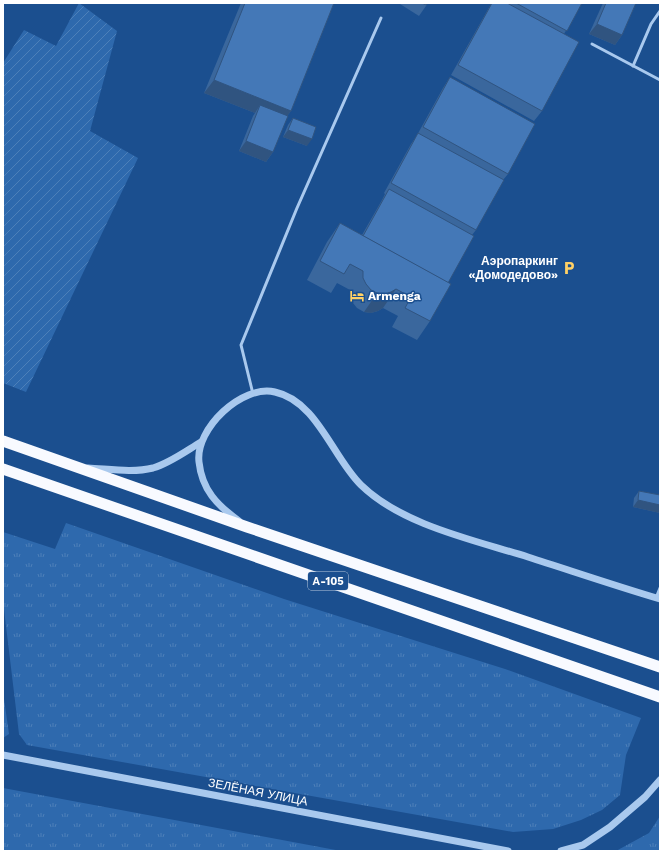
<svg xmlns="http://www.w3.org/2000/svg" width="663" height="854" viewBox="0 0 663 854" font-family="'Work Sans',sans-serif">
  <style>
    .grass { fill: url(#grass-tufts) }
    .garden { fill: url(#garden-furrows) }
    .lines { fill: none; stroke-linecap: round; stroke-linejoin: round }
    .service { stroke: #a9c9ee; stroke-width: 3 }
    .tertiary { stroke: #a9c9ee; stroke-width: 7 }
    .trunk { stroke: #f8faff; stroke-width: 11 }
    .wall { fill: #3a679d }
    .shaded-wall { fill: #305480 }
    .building { fill: #4478b7; stroke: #305480 }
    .labels { text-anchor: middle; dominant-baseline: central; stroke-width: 3; stroke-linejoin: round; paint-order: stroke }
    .shield { fill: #1b4f8f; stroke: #bbcadd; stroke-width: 1 }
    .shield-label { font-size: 11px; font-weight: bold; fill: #fff }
    .poi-label { font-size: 12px; font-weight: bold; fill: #fff; stroke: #1b4f8f; text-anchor: end }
    .street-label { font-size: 12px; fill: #fff; stroke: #1b4f8f }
  </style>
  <defs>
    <pattern id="grass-tufts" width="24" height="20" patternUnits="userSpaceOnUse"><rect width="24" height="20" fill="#2e69ad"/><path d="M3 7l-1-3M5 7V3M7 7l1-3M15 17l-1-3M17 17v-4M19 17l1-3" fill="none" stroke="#4d80b9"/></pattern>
    <pattern id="garden-furrows" width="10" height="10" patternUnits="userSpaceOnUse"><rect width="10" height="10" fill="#2e69ad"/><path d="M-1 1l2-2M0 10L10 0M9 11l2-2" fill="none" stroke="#4d80b9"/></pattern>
  </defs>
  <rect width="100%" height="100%" fill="#1b4f8f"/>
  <!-- grass -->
  <g class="grass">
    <polygon points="66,523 284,599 505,669 641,718 626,755 620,795 602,810 581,820 553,829 513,832 27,745 19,734 3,601 3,532 55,549"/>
    <polygon points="3,692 9,734 3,738"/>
    <polygon points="3,788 341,851 3,851"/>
    <polygon points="660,816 660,851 616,851 649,833"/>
  </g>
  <!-- garden -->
  <polygon class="garden" points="79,3 117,31 90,131 138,158 26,392 3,383 3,63 24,30 56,46"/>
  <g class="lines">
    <!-- service -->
    <g class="service">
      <polyline points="592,44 660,80"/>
      <polyline points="633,66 651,24 660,11"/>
      <polyline points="253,394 241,345 297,208 381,18"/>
      <polyline points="656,598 660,588"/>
    </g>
    <!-- tertiary -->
    <g class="tertiary">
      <path d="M88,468C109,469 133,473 153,468C170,463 186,451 201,442"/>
      <path d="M239,521C217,505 202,490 199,462C195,429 242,384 275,392C317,401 333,458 361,485C402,525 474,540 528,557C572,571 616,586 660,599"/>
      <polyline points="3,755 508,851"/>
      <polyline points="561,851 583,845 610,827 645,797 660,780"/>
    </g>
    <!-- trunk -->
    <g class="trunk">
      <polyline points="3,441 247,527 660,667"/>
      <polyline points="3,469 660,697"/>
    </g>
  </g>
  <!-- wall -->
  <g class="wall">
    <polygon points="241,3 334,3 291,111 287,116 273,152 266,162 239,151 253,116 255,113 204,93"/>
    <polygon points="401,3 428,3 419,16 400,4"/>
    <polygon points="489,3 582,3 564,34 542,111 534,121 451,75 491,4"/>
    <polygon points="603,3 636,3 622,35 615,45 589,34"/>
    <polygon points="450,77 508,174 503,180 476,230 472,235 448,283 430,321 417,340 392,327 398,316 383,308 378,311 371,313 364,312 357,308 353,303 350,296 350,290 337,283 331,293 307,280 327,242 340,223 362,235 382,200 385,194 384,193 411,144 416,137 443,88"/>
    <polygon points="293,118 307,146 283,137 288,125"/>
    <polygon points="639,491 660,495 660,513 633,507 634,498"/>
  </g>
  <!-- shaded-wall -->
  <g class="shaded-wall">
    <polygon points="597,24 622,35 615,45 589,34"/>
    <polygon points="214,80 291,111 281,124 260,105 255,113 204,93"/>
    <polygon points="288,130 312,139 307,146 283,137"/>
    <polygon points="246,141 273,152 266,162 239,151"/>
    <polygon points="396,289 383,308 378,311 371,313 364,312 377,293"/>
    <polygon points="638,500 660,505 660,513 633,507"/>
  </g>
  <!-- building -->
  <g class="building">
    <polygon points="245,3 334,3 291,111 214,80"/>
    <polygon points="422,3 428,3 426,5"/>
    <polygon points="492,3 507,3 579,42 542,111 458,65"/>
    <polygon points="516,3 582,3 567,31"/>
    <polygon points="606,3 636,3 622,35 597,24"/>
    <polygon points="450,77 535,124 508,174 423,127"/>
    <polygon points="260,105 288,116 273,152 246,141"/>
    <polygon points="293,118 316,127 312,139 288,130"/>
    <polygon points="418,133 504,180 476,230 391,183"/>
    <polygon points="389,189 474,236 448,283 363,236"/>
    <polygon points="340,223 451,284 430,321 405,308 411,297 396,289 391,292 384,294 377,293 371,290 366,284 363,278 363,271 350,264 344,274 320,261"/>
    <polygon points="639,491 660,495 660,505 638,500"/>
  </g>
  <!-- icons -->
  <defs>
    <symbol id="parking-bare" viewBox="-9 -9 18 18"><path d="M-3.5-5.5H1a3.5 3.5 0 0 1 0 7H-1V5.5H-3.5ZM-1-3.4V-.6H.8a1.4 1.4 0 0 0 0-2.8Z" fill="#ffd166" stroke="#1b4f8f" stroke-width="2.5" paint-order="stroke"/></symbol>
    <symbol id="hotel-bare" viewBox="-9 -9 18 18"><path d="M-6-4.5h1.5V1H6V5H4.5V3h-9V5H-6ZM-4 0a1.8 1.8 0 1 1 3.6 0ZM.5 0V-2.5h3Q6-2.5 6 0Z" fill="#ffd166" stroke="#1b4f8f" stroke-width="2.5" paint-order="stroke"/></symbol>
  </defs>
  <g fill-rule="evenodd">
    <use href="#parking-bare" x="559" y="258" width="20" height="20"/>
    <use href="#hotel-bare" x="347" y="286" width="20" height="20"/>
  </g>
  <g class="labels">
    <!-- shield labels -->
    <rect class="shield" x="308" y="572" width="40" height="18" rx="3"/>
    <g class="shield-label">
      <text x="328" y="581">А-105</text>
    </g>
    <!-- poi labels -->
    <g class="poi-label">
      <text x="558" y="261">Аэропаркинг<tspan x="558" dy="14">«Домодедово»</tspan></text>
      <text x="368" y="296" text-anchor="start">Armenga</text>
    </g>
    <!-- street labels -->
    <g class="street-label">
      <text transform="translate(258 792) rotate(11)">ЗЕЛЁНАЯ УЛИЦА</text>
    </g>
  </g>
  <!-- border -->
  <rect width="663" height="854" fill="none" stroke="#ffffff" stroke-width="8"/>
</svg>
